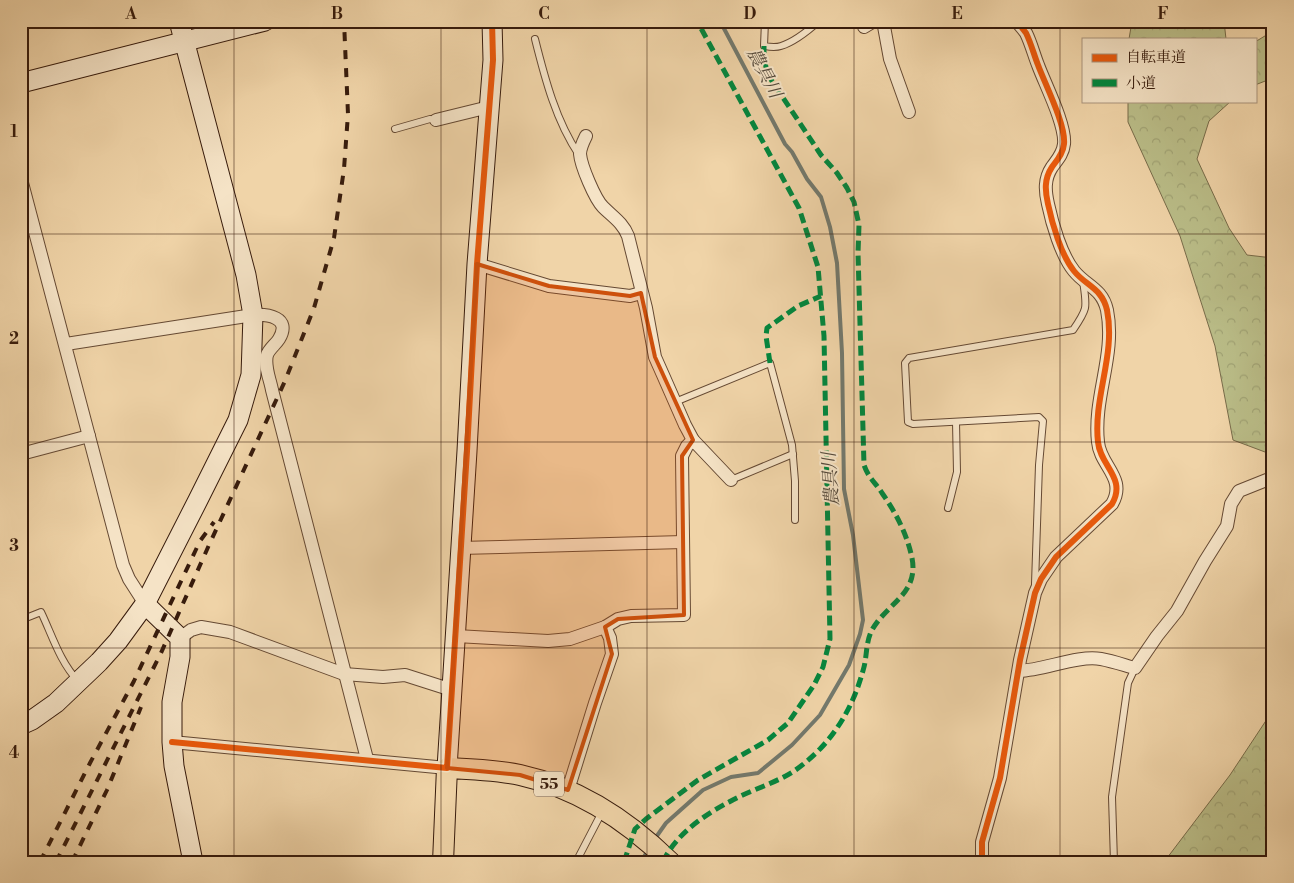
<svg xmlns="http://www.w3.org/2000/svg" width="1294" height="883" viewBox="0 0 1294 883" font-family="'Libre Bodoni','Noto Serif JP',serif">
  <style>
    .forest { fill: url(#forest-crowns); stroke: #786c4a }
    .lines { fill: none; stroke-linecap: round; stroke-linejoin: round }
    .stream { stroke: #73796d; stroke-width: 4 }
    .lane-casing { stroke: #654933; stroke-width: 8 }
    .street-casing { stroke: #654933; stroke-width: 14 }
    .secondary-casing { stroke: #371b0c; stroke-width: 21 }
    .primary-casing { stroke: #371b0c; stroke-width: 22 }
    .path { stroke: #371b0c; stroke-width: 2; stroke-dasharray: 4 2.5; stroke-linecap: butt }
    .lane { stroke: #f5e3c6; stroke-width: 6 }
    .street { stroke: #f5e3c6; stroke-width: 12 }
    .secondary { stroke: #f5e3c6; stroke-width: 19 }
    .primary { stroke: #f0d4a8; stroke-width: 20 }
    .rail { stroke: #371b0c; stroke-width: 4; stroke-dasharray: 9 9; stroke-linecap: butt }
    .quiet { stroke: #00873e; stroke-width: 5; stroke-dasharray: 10 5; stroke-linecap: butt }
    .cycleway-casing { stroke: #f5e3c6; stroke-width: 9 }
    .cycleway { stroke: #e8590c; stroke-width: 6 }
    .marked { fill: #cd500c; fill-opacity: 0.2; stroke: #cd500c; stroke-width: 4; stroke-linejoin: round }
    .grid { fill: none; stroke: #371b0c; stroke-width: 1; stroke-opacity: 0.55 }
    .labels { text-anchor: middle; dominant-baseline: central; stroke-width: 4; stroke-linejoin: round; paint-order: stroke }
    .shield { fill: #f5e3c6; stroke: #705744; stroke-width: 1 }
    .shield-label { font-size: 15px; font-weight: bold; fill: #371b0c }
    .water-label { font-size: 18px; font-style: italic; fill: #554a3c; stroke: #f5e3c6 }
    .neatline { fill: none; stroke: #371b0c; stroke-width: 2 }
    .grid-label { font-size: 16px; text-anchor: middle; font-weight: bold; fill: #371b0c }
  </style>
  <defs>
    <pattern id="forest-crowns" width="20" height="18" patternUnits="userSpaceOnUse" patternTransform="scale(1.25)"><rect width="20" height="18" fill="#babd88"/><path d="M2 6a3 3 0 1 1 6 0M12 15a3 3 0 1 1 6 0" fill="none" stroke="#a0a274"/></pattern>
  </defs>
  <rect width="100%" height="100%" fill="#f0d4a8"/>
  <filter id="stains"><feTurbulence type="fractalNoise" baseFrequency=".004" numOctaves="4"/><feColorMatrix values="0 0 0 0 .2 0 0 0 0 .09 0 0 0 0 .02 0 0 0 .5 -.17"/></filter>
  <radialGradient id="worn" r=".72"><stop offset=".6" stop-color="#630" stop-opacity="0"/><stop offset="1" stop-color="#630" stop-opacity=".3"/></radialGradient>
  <!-- forest -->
  <g class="forest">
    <polygon points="1132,21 1224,21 1226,39 1129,39"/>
    <polygon points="1273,31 1273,78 1255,85 1255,42"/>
    <polygon points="1128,101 1231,101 1209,121 1197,159 1229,228 1247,255 1273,258 1273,455 1233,440 1215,346 1180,236 1128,122"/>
    <polygon points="1273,710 1273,862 1164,862 1230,775"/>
  </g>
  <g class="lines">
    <!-- stream -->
    <g class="stream">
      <polyline points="654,840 666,823 703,790 731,777 758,773 792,745 820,715 849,665 860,634 863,620 853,535 844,489 842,353 837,263 830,227 821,197 807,179 792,152 785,144 720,21"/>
      <polyline points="641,862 648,850"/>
    </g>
    <defs>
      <g id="lane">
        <path d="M765,21L764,46C770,47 775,48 781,46C794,42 809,30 819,21"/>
        <path d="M535,39C545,79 556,121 579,155"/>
        <polyline points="395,129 430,119 436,120"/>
        <polyline points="675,402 770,363 792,445 795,481 795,520"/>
        <polyline points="731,480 793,454"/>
        <polyline points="948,508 957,472 956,422"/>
        <path d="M1035,584L1039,465L1043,421L1039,417L913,424L908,422L905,363L909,358L1073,330C1088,308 1087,308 1083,281"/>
        <path d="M21,620L41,612C52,635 60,662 78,681"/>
        <polyline points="576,862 602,812"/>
        <polyline points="1114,862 1112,797 1128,683 1135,668"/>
      </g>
      <g id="street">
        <polyline points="883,21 890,59 909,112"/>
        <polyline points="864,27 874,21"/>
        <polyline points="436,120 489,107"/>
        <path d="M586,136C583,142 580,148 580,154C581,166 595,199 603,207C613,217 623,223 628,236L646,308L655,357L663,375L685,425L693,440L731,480"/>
        <polyline points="21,179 123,565 129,579 145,604"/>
        <polyline points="477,264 549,286 630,296 641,293"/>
        <path d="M66,344L253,315C267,314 292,317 279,339C276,344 269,349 267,355C264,366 270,379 272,390L367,759"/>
        <polyline points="21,454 89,436"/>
        <polyline points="460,548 683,542"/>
        <polyline points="456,636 548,641 570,639 605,627 618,619 631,616 684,615 682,456 687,446 693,440"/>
        <polyline points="180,638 191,630 201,627 230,632 344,674 383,677 405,675 452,690"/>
        <path d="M1019,671C1045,670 1077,655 1101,659C1112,661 1124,665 1135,668L1157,636L1177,611L1205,561L1227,526L1231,504L1239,491L1269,479"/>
        <polyline points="172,742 447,768"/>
        <polyline points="568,790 595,703 612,654 610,638 605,627"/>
        <path d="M982,862V842L1000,778L1020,660L1035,593L1041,579L1056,557L1112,504C1127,478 1100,466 1098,442C1093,397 1116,355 1107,310C1102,288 1086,286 1074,271C1061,255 1052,223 1048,204C1045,191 1044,179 1052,167C1057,160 1063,154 1064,144C1066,125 1045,84 1038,65C1034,55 1031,43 1026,33C1023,29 1020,25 1016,21"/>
      </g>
      <g id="secondary">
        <polyline points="21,83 265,21"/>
        <polyline points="145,604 180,638 180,657 172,702 172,742 174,766 193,862"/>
        <polyline points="21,725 32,720 56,703 99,662 118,641 145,604 198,500 238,420 251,375 253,315 246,275 179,21"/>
        <polyline points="447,768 467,451 477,264 493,60 492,21"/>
      </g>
      <path id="primary" d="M443,862L447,768C471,769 496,770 520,775C579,788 627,820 670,862"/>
    </defs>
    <!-- lane casing -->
    <use href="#lane" class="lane-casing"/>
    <!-- street casing -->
    <use href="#street" class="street-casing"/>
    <!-- secondary casing -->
    <use href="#secondary" class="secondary-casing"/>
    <!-- primary casing -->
    <use href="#primary" class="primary-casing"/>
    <!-- path -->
    <polyline class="path" points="535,29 536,21"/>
    <!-- lane -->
    <use href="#lane" class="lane"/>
    <!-- street -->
    <use href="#street" class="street"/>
    <!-- secondary -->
    <use href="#secondary" class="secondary"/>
    <!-- primary -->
    <use href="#primary" class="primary"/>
    <!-- rail -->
    <g class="rail">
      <polyline points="40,862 90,763 134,681 200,541 214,522"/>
      <polyline points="56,862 161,653 209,545 285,381 314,308 334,238 344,169 348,114 344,21"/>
      <polyline points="72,862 107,790 141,707"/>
    </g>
    <!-- quiet -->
    <g class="quiet">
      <polyline points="770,363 766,336 767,328 798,306 821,296"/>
      <polyline points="624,862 635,829 646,819 698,780 768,740 788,723 814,685 823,667 830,639 824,336 818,267 799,208 697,21"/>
      <path d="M663,862C675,835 704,815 729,802C750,790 774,784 794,771C803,765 812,757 820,749C842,726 856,698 864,667C867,655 866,641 872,630C887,603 919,594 912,558C907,534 896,513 882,493C875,482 869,479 864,465L858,253L859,225L854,202L847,188L837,173L821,155L768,75L764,59V46"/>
    </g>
    <defs>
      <g id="cycleway">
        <polyline points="172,742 447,768 467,451 477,264 493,60 492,21"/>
        <path d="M982,862V842L1000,778L1020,660L1035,593L1041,579L1056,557L1112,504C1127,478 1100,466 1098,442C1093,397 1116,355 1107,310C1102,288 1086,286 1074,271C1061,255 1052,223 1048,204C1045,191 1044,179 1052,167C1057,160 1063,154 1064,144C1066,125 1045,84 1038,65C1034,55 1031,43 1026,33C1023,29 1020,25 1016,21"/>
      </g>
    </defs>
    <!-- cycleway casing -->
    <use href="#cycleway" class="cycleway-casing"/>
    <!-- cycleway -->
    <use href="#cycleway" class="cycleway"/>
  </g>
  <!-- marked area -->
  <path class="marked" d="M477,264L549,286L630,296L641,293L655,357L693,440L682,456L684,615L618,619L605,627L612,654L568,790L520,775L447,768Z"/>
  <!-- grid -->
  <path class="grid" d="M234,21V862M441,21V862M647,21V862M854,21V862M1060,21V862M21,234H1273M21,442H1273M21,648H1273"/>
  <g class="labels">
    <!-- shield labels -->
    <rect class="shield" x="534" y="771.5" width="30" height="25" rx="4"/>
    <g class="shield-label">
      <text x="549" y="784">55</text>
    </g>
    <!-- water labels -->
    <g class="water-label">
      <text transform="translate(764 73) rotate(62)">農具川</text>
      <text transform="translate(831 479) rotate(-94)">農具川</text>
    </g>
  </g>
  <!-- margin -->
  <rect width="1294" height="883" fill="none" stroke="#f0d4a8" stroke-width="55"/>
  <!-- legend -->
  <rect x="1082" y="38" width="175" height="65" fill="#f5e3c6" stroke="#a9937c"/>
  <rect x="1092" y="54" width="25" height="8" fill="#e8590c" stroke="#a9937c"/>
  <text x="1126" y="62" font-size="15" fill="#371b0c">自転車道</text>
  <rect x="1092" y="79" width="25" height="8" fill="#00873e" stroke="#a9937c"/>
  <text x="1126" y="88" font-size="15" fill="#371b0c">小道</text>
  <rect x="28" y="28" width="1238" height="828" class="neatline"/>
  <g class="grid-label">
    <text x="131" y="19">A</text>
    <text x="337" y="19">B</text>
    <text x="544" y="19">C</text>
    <text x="750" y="19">D</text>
    <text x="957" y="19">E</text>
    <text x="1163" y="19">F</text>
    <text x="14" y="137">1</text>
    <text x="14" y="344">2</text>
    <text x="14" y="551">3</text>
    <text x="14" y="758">4</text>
  </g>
  <rect width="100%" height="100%" filter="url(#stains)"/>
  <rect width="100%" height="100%" fill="url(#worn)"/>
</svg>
